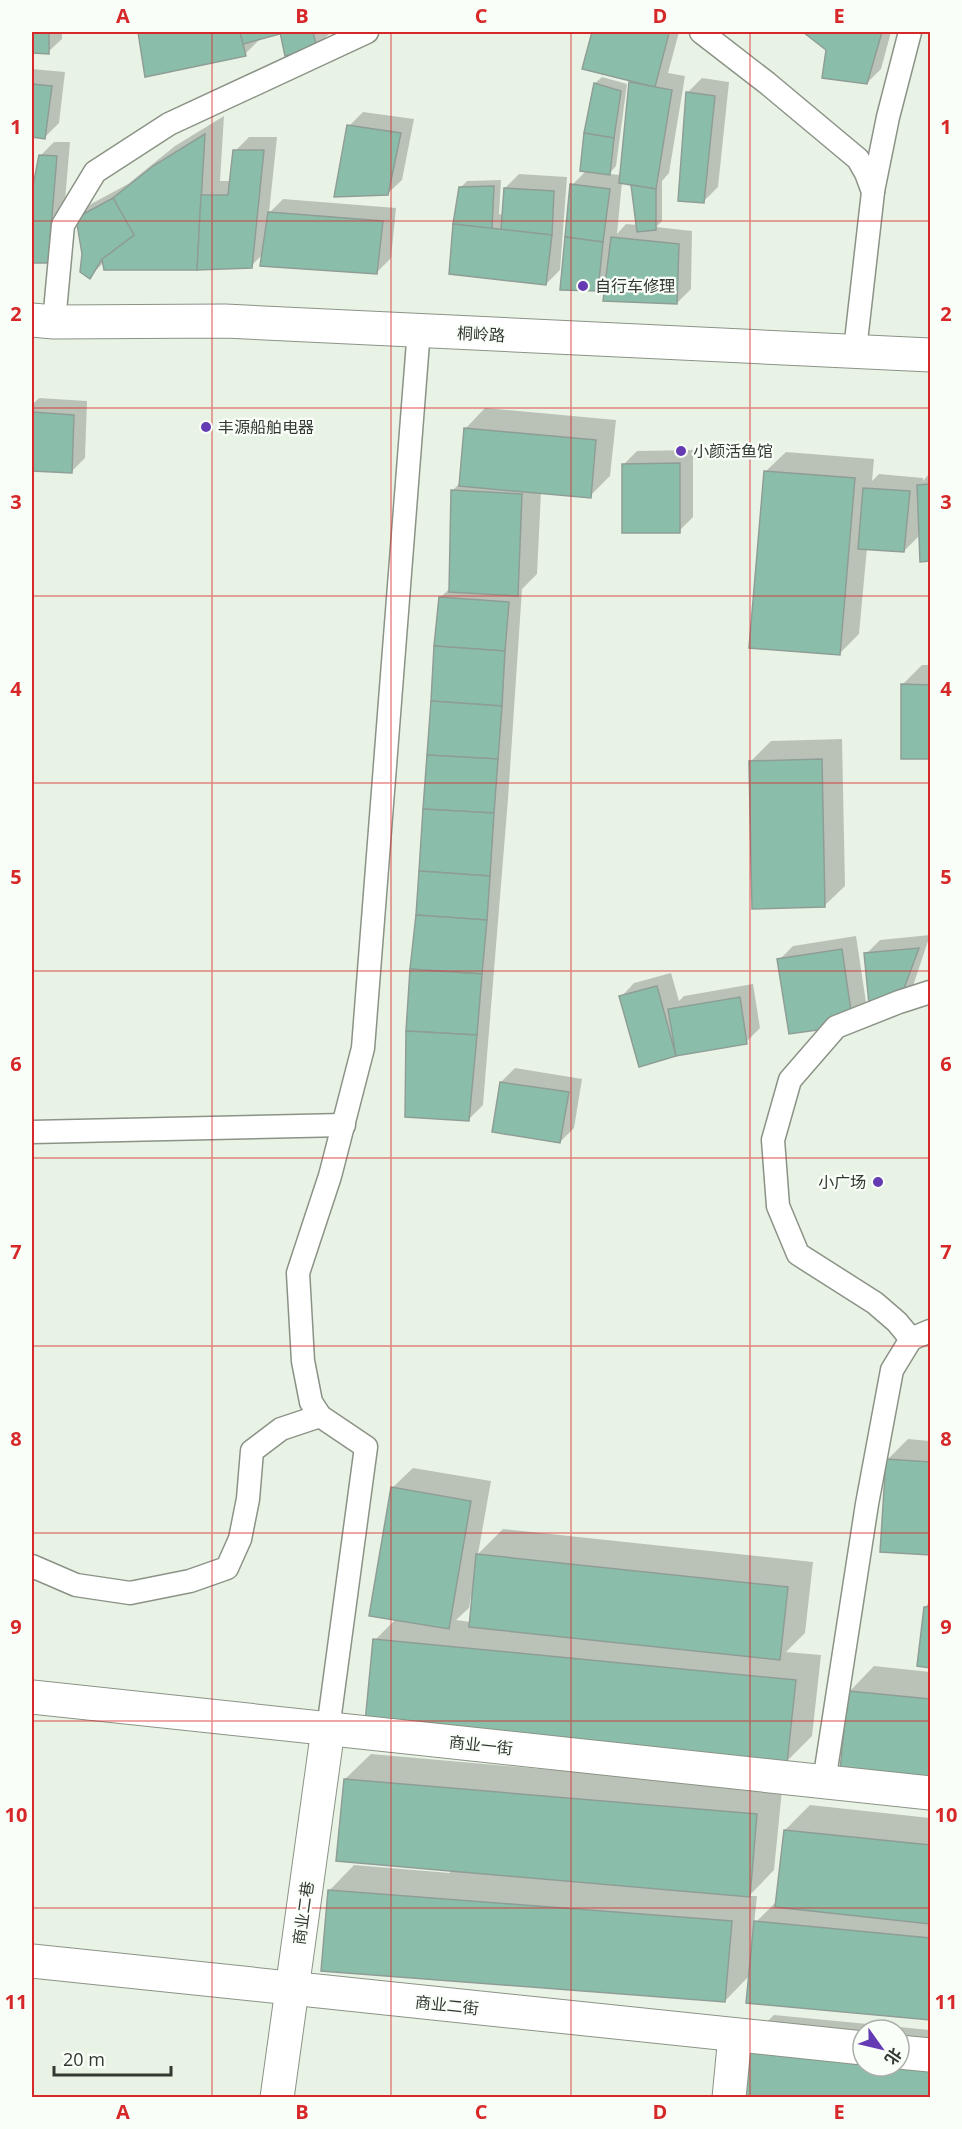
<svg xmlns="http://www.w3.org/2000/svg" width="962" height="2129" viewBox="0 0 962 2129" font-family="'Open Sans','Noto Sans SC',sans-serif">
  <style>
    .shadow { fill: #0003; fill-rule: evenodd }
    .building { fill: #8bbeaa; stroke: #8e9e97; stroke-width: 1.5 }
    .lines { fill: none; stroke-linecap: round; stroke-linejoin: round }
    .lane-casing { stroke: #8a9386; stroke-width: 25 }
    .street-casing { stroke: #8a9386; stroke-width: 35 }
    .secondary-casing { stroke: #8a9386; stroke-width: 35 }
    .lane { stroke: #fff; stroke-width: 22 }
    .street { stroke: #fff; stroke-width: 33 }
    .secondary { stroke: #fff; stroke-width: 33 }
    .grid { fill: none; stroke: #d62828; stroke-width: 1.5; stroke-opacity: 0.55 }
    .poi-dot { fill: #653bb3; stroke: #fafef9; stroke-width: 2 }
    .labels { text-anchor: middle; dominant-baseline: central; stroke-width: 4.5; stroke-linejoin: round; paint-order: stroke }
    .poi-label { font-size: 16px; fill: #343832; stroke: #fafef9; text-anchor: start }
    .street-label { font-size: 16px; fill: #343832; stroke: #fafef9 }
    .neatline { fill: none; stroke: #d62828; stroke-width: 2 }
    .grid-label { font-size: 20px; text-anchor: middle; font-weight: bold; fill: #d62828 }
  </style>
  <rect width="100%" height="100%" fill="#e9f3e5"/>
  <!-- shadow -->
  <g class="shadow">
    <polygon points="32,32 62,32 62,39 48,52 32,51"/>
    <polygon points="139,32 330,32 330,33 316,47 286,54 281,32 259,38 259,40 245,54 147,75"/>
    <path d="M593,32H679L668,73L685,76L669,173L662,181V221L656,227L692,231L691,289L677,303L607,280L598,290L572,185L587,170L585,133L595,83L602,77L627,84L616,166L609,174L621,175L631,79L584,68ZM622,182L635,184L633,186L638,225L626,224L617,234Z"/>
    <polygon points="804,32 891,32 881,69 867,83"/>
    <polygon points="32,69 65,72 59,123 45,137 32,136"/>
    <polygon points="702,78 729,82 718,187 704,201 688,92"/>
    <polygon points="363,112 414,119 402,180 387,194 349,126"/>
    <polygon points="224,116 220,181 231,181 235,151 249,137 277,137 269,213 283,199 396,208 391,258 377,272 263,254 251,266 104,262 89,277 77,219 91,204 128,184 175,146"/>
    <polygon points="54,142 70,142 61,248 47,262 32,262 32,181 36,180 40,156"/>
    <polygon points="519,174 567,177 560,270 546,284 451,273 460,188 467,181 501,180 499,214 503,215 505,188"/>
    <polygon points="39,398 87,401 85,458 71,472 32,470 32,405"/>
    <polygon points="485,408 616,420 610,476 590,496 541,492 537,574 522,589 508,799 483,1105 469,1119 412,970 441,597 451,587 453,490 460,483 465,429"/>
    <polygon points="693,450 693,517 679,531 623,465 637,451"/>
    <polygon points="786,452 874,459 872,481 879,474 923,478 923,481 930,473 930,560 922,560 920,530 919,530 918,537 904,551 867,548 859,634 839,654 765,472"/>
    <polygon points="922,665 930,665 930,758 902,758 902,685"/>
    <polygon points="842,739 845,886 824,906 751,761 771,741"/>
    <polygon points="930,935 913,986 898,1000 866,954 880,940"/>
    <polygon points="856,936 867,1009 853,1023 779,960 793,946"/>
    <polygon points="671,973 679,1001 684,996 753,984 760,1028 746,1042 676,1055 640,1065 621,997 634,983"/>
    <polygon points="515,1068 582,1079 574,1128 560,1142 501,1082"/>
    <polygon points="908,1439 930,1441 930,1553 882,1551 887,1460"/>
    <path d="M413,1468L491,1481L478,1554L503,1529L813,1562L805,1633L786,1652L821,1655L812,1736L787,1761L375,1640L396,1619L392,1488ZM471,1596H473L471,1622L456,1620L469,1608Z"/>
    <polygon points="930,1602 930,1666 919,1665 925,1607"/>
    <polygon points="874,1666 930,1672 930,1777 842,1769 849,1692"/>
    <polygon points="371,1754 782,1790 774,1870 749,1896 757,1896 754,1924 777,1901 785,1830 810,1805 930,1818 930,2019 748,2001 750,1975 725,2001 329,1891 354,1865 450,1873 450,1870 345,1779"/>
    <path d="M774,2015L930,2030V2098H743L748,2040ZM863,2030H899V2066H863Z"/>
  </g>
  <!-- building -->
  <g class="building">
    <polygon points="32,32 49,32 49,54 32,53"/>
    <polygon points="138,32 240,32 246,56 145,77"/>
    <polygon points="240,32 280,32 280,34 243,44"/>
    <polygon points="280,32 313,32 317,48 285,56"/>
    <polygon points="592,32 669,33 655,87 582,69"/>
    <polygon points="803,32 882,32 867,84 822,78 826,50"/>
    <polygon points="629,82 672,90 656,189 619,183"/>
    <polygon points="594,83 621,91 614,138 584,133"/>
    <polygon points="32,84 52,86 45,139 32,137"/>
    <polygon points="686,92 715,96 704,203 678,201"/>
    <polygon points="347,125 401,133 388,195 334,197"/>
    <polygon points="584,133 614,138 610,175 580,171"/>
    <polygon points="205,134 197,270 104,270 102,259 134,235 113,198 153,166"/>
    <polygon points="233,150 264,150 252,268 197,270 201,195 228,195"/>
    <polygon points="39,155 57,156 48,263 32,263 32,191"/>
    <polygon points="570,184 610,189 603,242 565,237"/>
    <polygon points="631,185 656,189 656,230 637,232"/>
    <polygon points="494,186 492,229 453,224 459,187"/>
    <polygon points="504,188 554,191 552,235 501,230"/>
    <polygon points="113,198 134,235 102,259 90,279 80,272 82,254 76,218"/>
    <polygon points="268,212 383,221 377,274 260,266"/>
    <polygon points="453,224 552,235 546,285 449,274"/>
    <polygon points="565,237 603,242 598,291 560,290"/>
    <polygon points="611,237 679,244 677,304 603,301"/>
    <polygon points="32,412 74,415 72,473 32,471"/>
    <polygon points="464,428 596,440 591,498 459,486"/>
    <polygon points="680,463 680,533 622,533 622,464"/>
    <polygon points="764,471 855,478 840,655 749,648"/>
    <polygon points="930,484 930,561 920,562 917,485"/>
    <polygon points="863,488 910,491 904,552 858,549"/>
    <polygon points="451,490 522,494 518,596 449,592"/>
    <polygon points="439,597 509,602 505,651 434,646"/>
    <polygon points="434,646 505,651 502,706 431,701"/>
    <polygon points="901,684 930,685 930,759 901,759"/>
    <polygon points="431,701 502,706 498,759 427,755"/>
    <polygon points="427,755 498,759 494,813 423,809"/>
    <polygon points="822,759 825,907 752,909 749,761"/>
    <polygon points="423,809 494,813 490,876 419,871"/>
    <polygon points="419,871 490,876 487,920 416,915"/>
    <polygon points="416,915 487,920 482,974 410,969"/>
    <polygon points="919,948 899,1002 871,1024 864,953"/>
    <polygon points="842,949 853,1025 789,1034 777,959"/>
    <polygon points="410,969 482,974 477,1035 406,1031"/>
    <polygon points="657,986 676,1056 639,1067 619,996"/>
    <polygon points="740,997 747,1044 676,1056 668,1009"/>
    <polygon points="406,1031 477,1035 469,1121 405,1117"/>
    <polygon points="500,1082 569,1092 560,1143 492,1132"/>
    <polygon points="886,1459 930,1462 930,1555 880,1552"/>
    <polygon points="391,1487 471,1501 449,1629 369,1616"/>
    <polygon points="476,1554 788,1587 780,1660 469,1627"/>
    <polygon points="924,1607 930,1607 930,1668 917,1666"/>
    <polygon points="373,1639 796,1680 787,1763 365,1723"/>
    <polygon points="848,1691 930,1699 930,1778 840,1770"/>
    <polygon points="344,1779 757,1814 750,1897 336,1861"/>
    <polygon points="784,1830 930,1845 930,1924 775,1907"/>
    <polygon points="328,1890 732,1921 725,2002 321,1971"/>
    <polygon points="754,1921 930,1938 930,2020 746,2003"/>
    <polygon points="747,2040 863,2050 863,2066 899,2066 930,2057 930,2098 741,2098"/>
  </g>
  <g class="lines">
    <defs>
      <g id="lane">
        <polyline points="701,32 767,83 858,159 866,173 873,192 855,350"/>
        <polyline points="873,191 888,117 910,32"/>
        <polyline points="54,322 63,225 95,172 169,124 367,32"/>
        <polyline points="32,1132 344,1125"/>
        <polyline points="911,1339 897,1322 875,1303 798,1254 778,1206 773,1140 790,1080 836,1027 899,1002 930,992"/>
        <polyline points="32,1566 76,1585 130,1593 190,1581 227,1568 240,1539 248,1499 252,1451 281,1429 320,1416"/>
        <polyline points="328,1729 366,1447 320,1416 311,1402 303,1361 298,1273 330,1176 363,1048 419,329"/>
        <polyline points="824,1782 867,1504 892,1370 911,1339 930,1331"/>
      </g>
      <g id="street">
        <polyline points="32,1697 930,1793"/>
        <polyline points="32,1961 863,2048"/>
        <polyline points="899,2052 930,2055"/>
        <polyline points="277,2098 328,1729"/>
        <polyline points="729,2098 735,2035"/>
      </g>
      <polyline id="secondary" points="32,320 54,322 225,321 930,355"/>
    </defs>
    <!-- lane casing -->
    <use href="#lane" class="lane-casing"/>
    <!-- street casing -->
    <use href="#street" class="street-casing"/>
    <!-- secondary casing -->
    <use href="#secondary" class="secondary-casing"/>
    <!-- lane -->
    <use href="#lane" class="lane"/>
    <!-- street -->
    <use href="#street" class="street"/>
    <!-- secondary -->
    <use href="#secondary" class="secondary"/>
  </g>
  <!-- grid -->
  <path class="grid" d="M212,32V2098M391,32V2098M571,32V2098M750,32V2098M32,221H930M32,408H930M32,596H930M32,783H930M32,971H930M32,1158H930M32,1346H930M32,1533H930M32,1721H930M32,1908H930"/>
  <!-- markers -->
  <g class="poi-dot">
    <circle cx="583" cy="286" r="6"/>
    <circle cx="206" cy="427" r="6"/>
    <circle cx="681" cy="451" r="6"/>
    <circle cx="878" cy="1182" r="6"/>
  </g>
  <g class="labels">
    <!-- poi labels -->
    <g class="poi-label">
      <text x="595" y="286">自行车修理</text>
      <text x="218" y="427">丰源船舶电器</text>
      <text x="693" y="451">小颜活鱼馆</text>
      <text x="866" y="1182" text-anchor="end">小广场</text>
    </g>
    <!-- street labels -->
    <g class="street-label">
      <text transform="translate(481 334) rotate(3)">桐岭路</text>
      <text transform="translate(481 1745) rotate(6)">商业一街</text>
      <text transform="translate(303 1913) rotate(-82)">商业二巷</text>
      <text transform="translate(447 2005) rotate(6)">商业二街</text>
    </g>
  </g>
  <!-- border -->
  <rect width="962" height="2129" fill="none" stroke="#fafef9" stroke-width="66"/>
  <!-- north arrow -->
  <g transform="translate(881 2048) rotate(124)"><circle r="28" fill="#fafef9" stroke="#abafa9" stroke-width="1.5"/>
  <path d="M0-4.5L10 22L0 15L-10 22Z" fill="#653bb3"/>
  <text y="-9" font-size="16" font-weight="bold" text-anchor="middle" fill="#343832">北</text>
  </g>
  <!-- scale -->
  <path d="M54 2066v9h117v-9" fill="none" stroke="#343832" stroke-width="3"/>
  <text x="63" y="2066" font-size="18" fill="#343832" stroke="#fafef9" stroke-width="4.5" paint-order="stroke">20 m</text>
  <rect x="33" y="33" width="896" height="2063" class="neatline"/>
  <g class="grid-label">
    <text x="123" y="23">A</text>
    <text x="302" y="23">B</text>
    <text x="481" y="23">C</text>
    <text x="660" y="23">D</text>
    <text x="839" y="23">E</text>
    <text x="16" y="134">1</text>
    <text x="946" y="134">1</text>
    <text x="16" y="321">2</text>
    <text x="946" y="321">2</text>
    <text x="16" y="509">3</text>
    <text x="946" y="509">3</text>
    <text x="16" y="696">4</text>
    <text x="946" y="696">4</text>
    <text x="16" y="884">5</text>
    <text x="946" y="884">5</text>
    <text x="16" y="1071">6</text>
    <text x="946" y="1071">6</text>
    <text x="16" y="1259">7</text>
    <text x="946" y="1259">7</text>
    <text x="16" y="1446">8</text>
    <text x="946" y="1446">8</text>
    <text x="16" y="1634">9</text>
    <text x="946" y="1634">9</text>
    <text x="16" y="1822">10</text>
    <text x="946" y="1822">10</text>
    <text x="16" y="2009">11</text>
    <text x="946" y="2009">11</text>
    <text x="123" y="2119">A</text>
    <text x="302" y="2119">B</text>
    <text x="481" y="2119">C</text>
    <text x="660" y="2119">D</text>
    <text x="839" y="2119">E</text>
  </g>
</svg>
